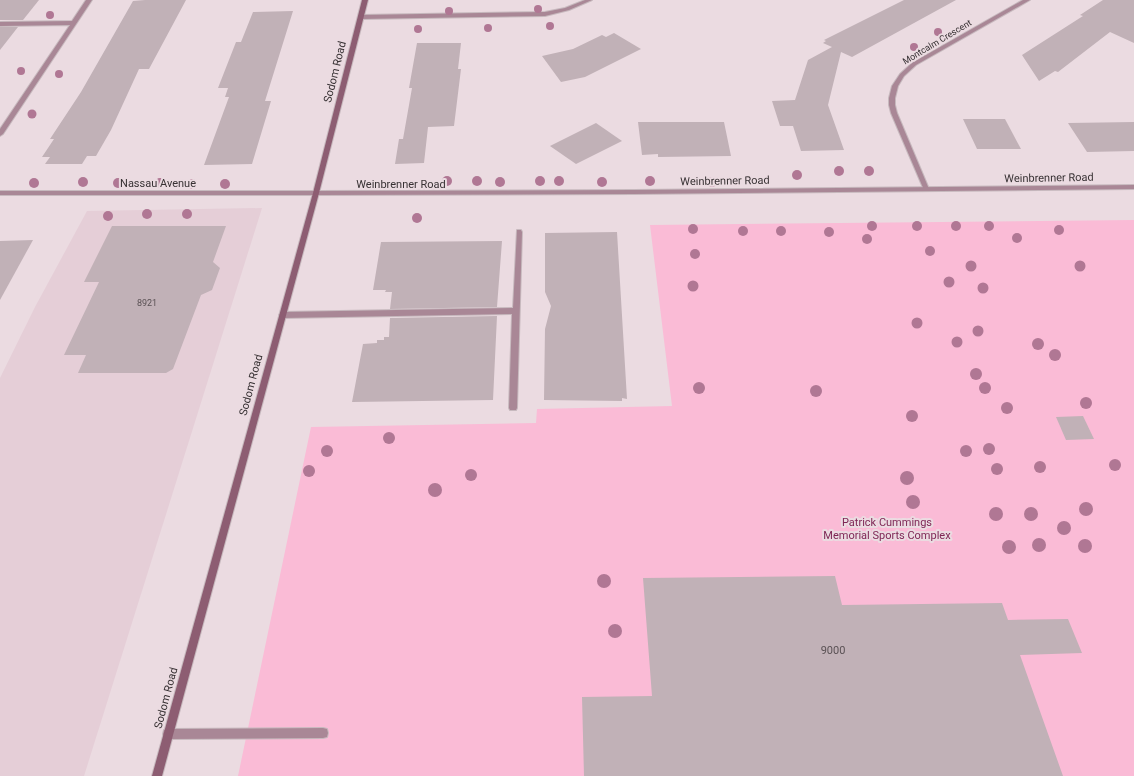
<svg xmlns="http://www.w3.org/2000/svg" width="1134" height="776" viewBox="0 0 1134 776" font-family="Roboto,sans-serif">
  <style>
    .built { fill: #e5ced7 }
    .green { fill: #fabbd6 }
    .building { fill: #c1b1b7 }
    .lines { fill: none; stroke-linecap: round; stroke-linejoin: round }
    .service-casing { stroke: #c7b9be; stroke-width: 2 }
    .minor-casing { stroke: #c7b9be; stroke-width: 2 }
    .tertiary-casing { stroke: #c7b9be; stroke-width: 2 }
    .secondary-casing { stroke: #c7b9be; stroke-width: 2 }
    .service { fill: #a98796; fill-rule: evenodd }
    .minor { fill: #a98796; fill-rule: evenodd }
    .tertiary { fill: #a98796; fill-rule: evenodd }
    .secondary { fill: #8d5d72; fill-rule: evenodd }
    .tree { fill: #b07794 }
    .labels { text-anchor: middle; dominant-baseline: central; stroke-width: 4; stroke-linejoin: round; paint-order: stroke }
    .far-street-label { font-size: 9px; fill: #373133; stroke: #ebdbe1 }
    .number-label { font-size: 9px; fill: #5a5154 }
    .street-label { font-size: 11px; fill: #373133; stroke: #ebdbe1 }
    .park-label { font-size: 11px; fill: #7f2655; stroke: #ebdbe1 }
    .near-number-label { font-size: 11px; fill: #5a5154 }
  </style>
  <rect width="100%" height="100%" fill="#ebdbe1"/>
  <!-- built -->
  <polygon class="built" points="262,208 84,776 0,776 0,378 35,307 87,211"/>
  <!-- green -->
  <polygon class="green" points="1134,220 1134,776 238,776 311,427 536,423 537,409 672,406 650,225"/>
  <!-- building -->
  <g class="building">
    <polygon points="0,0 39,0 23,20 0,20"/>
    <polygon points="145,0 186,0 149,69 139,69 111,130 96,156 87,156 82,164 45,164 50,157 42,157 54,139 50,139 81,92 133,1"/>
    <polygon points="904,0 956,0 852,57 841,52 828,105 844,150 801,151 793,126 780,126 772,101 795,100 808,60 832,47 823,43 826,41 824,40"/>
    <polygon points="1103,0 1134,0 1134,43 1110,32 1058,72 1055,71 1039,81 1022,55 1083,16 1080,15"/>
    <polygon points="293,11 265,101 271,101 252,164 204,165 229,97 225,97 228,88 218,88 236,42 241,42 253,12"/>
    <polygon points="0,27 18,27 0,50"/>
    <polygon points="614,33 641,49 585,77 561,82 542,56 573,49 602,35 606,37"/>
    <polygon points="417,43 461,43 458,69 461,69 454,126 428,127 424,163 395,164 399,139 403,139 412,88 409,88"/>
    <polygon points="963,119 1005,119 1021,149 977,149"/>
    <polygon points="638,122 724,122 731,156 658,157 658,154 642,155"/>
    <polygon points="1134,122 1134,151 1087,152 1068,123"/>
    <polygon points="596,123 622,141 576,164 550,146"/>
    <polygon points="112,226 226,226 213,262 220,268 212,290 201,295 173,369 166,373 78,373 86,355 64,355 99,282 84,282"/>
    <polygon points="617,232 627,399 622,398 622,401 544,400 545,329 551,306 545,292 545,233"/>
    <polygon points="33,240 0,300 0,241"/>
    <polygon points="502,241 497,307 390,309 392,292 385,292 386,290 373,290 381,242"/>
    <polygon points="497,316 493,400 352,402 363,344 377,343 377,340 384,340 384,337 389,337 390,318"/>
    <polygon points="1083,416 1094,439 1066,440 1056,417"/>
    <polygon points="835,576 842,605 1002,603 1008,620 1068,619 1082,653 1020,655 1063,776 584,776 582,697 652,696 643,578"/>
  </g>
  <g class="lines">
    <defs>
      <polygon id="service" points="323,728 327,729 328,733 327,737 323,738 168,739 164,738 163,734 164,730 168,729"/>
      <g id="minor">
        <polygon points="86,0 92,0 3,134 0,136 0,129 70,25 0,26 0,22 72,21"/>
        <polygon points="585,0 592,0 569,10 545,16 361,19 358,17 361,15 545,12 565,8"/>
        <polygon points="1023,0 1030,0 916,65 904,76 898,86 895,98 895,105 897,113 929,189 928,190 924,190 891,113 889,105 889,98 892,86 900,74 912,63"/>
        <polygon points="0,191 316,191 319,193 316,195 0,195"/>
        <polygon points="517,230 521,230 522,232 517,408 516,410 510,410 509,408 512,314 283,318 279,315 283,312 513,308"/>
      </g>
      <polygon id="tertiary" points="1134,185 1134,189 634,194 316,195 313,193 316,191 634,190"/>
      <polygon id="secondary" points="362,0 368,0 319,193 162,776 152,776 313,193"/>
    </defs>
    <!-- service casing -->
    <use href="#service" class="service-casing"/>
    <!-- minor casing -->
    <use href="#minor" class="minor-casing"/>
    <!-- tertiary casing -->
    <use href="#tertiary" class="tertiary-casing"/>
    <!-- secondary casing -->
    <use href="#secondary" class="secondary-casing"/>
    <!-- service -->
    <use href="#service" class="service"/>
    <!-- minor -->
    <use href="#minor" class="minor"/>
    <!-- tertiary -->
    <use href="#tertiary" class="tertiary"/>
    <!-- secondary -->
    <use href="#secondary" class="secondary"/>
  </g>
  <!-- trees -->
  <g class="tree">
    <circle cx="538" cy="9" r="4"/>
    <circle cx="449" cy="11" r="4"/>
    <circle cx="50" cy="15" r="4"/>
    <circle cx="550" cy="26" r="4"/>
    <circle cx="488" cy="28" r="4"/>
    <circle cx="418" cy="29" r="4"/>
    <circle cx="938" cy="32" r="4"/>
    <circle cx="914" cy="47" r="4"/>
    <circle cx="21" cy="71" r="4"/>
    <circle cx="59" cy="74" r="4"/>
    <circle cx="32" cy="114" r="4.5"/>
    <circle cx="839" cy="171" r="5"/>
    <circle cx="869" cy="171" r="5"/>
    <circle cx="797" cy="175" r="5"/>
    <circle cx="447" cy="181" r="5"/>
    <circle cx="477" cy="181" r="5"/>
    <circle cx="540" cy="181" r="5"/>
    <circle cx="559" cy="181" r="5"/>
    <circle cx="650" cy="181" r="5"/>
    <circle cx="83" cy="182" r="5"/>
    <circle cx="500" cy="182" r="5"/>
    <circle cx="602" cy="182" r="5"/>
    <circle cx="712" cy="182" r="5"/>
    <circle cx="34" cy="183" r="5"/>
    <circle cx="118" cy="183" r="5"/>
    <circle cx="160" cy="183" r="5"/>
    <circle cx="192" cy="184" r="5"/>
    <circle cx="225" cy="184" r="5"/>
    <circle cx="147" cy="214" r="5"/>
    <circle cx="187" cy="214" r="5"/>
    <circle cx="108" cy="216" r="5"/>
    <circle cx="417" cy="218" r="5"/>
    <circle cx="872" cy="226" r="5"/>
    <circle cx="917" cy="226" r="5"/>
    <circle cx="956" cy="226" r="5"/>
    <circle cx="989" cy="226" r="5"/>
    <circle cx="693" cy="229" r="5"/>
    <circle cx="1059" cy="230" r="5"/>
    <circle cx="743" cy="231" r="5"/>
    <circle cx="781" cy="231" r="5"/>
    <circle cx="829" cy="232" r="5"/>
    <circle cx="1017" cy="238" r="5"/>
    <circle cx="867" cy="239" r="5"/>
    <circle cx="930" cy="251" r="5"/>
    <circle cx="695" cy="254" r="5"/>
    <circle cx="971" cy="266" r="5.5"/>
    <circle cx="1080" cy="266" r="5.5"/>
    <circle cx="949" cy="282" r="5.5"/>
    <circle cx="693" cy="286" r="5.5"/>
    <circle cx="983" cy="288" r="5.5"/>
    <circle cx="917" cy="323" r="5.5"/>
    <circle cx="978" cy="331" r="5.5"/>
    <circle cx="957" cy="342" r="5.5"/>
    <circle cx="1038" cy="344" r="6"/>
    <circle cx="1055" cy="355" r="6"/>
    <circle cx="976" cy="374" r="6"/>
    <circle cx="699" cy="388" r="6"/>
    <circle cx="985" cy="388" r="6"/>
    <circle cx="816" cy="391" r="6"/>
    <circle cx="1086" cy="403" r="6"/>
    <circle cx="1007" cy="408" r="6"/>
    <circle cx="912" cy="416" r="6"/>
    <circle cx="389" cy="438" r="6"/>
    <circle cx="989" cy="449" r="6"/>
    <circle cx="327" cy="451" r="6"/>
    <circle cx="966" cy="451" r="6"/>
    <circle cx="1115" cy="465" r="6"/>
    <circle cx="1040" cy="467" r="6"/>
    <circle cx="997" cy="469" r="6"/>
    <circle cx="309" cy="471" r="6"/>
    <circle cx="471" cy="475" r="6"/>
    <circle cx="907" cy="478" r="7"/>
    <circle cx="435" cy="490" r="7"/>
    <circle cx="913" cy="502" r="7"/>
    <circle cx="1086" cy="509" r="7"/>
    <circle cx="996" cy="514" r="7"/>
    <circle cx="1031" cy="514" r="7"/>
    <circle cx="1064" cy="528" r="7"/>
    <circle cx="1039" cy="545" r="7"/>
    <circle cx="1085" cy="546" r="7"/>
    <circle cx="1009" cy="547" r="7"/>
    <circle cx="604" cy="581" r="7"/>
    <circle cx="615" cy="631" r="7"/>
  </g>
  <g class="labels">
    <!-- far-street labels -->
    <g class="far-street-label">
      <text transform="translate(937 42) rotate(-31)">Montcalm Crescent</text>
    </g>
    <!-- number labels -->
    <g class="number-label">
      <text x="147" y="303">8921</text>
    </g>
    <!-- street labels -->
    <g class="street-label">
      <text transform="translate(335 72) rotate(-76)">Sodom Road</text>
      <text transform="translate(1049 178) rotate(-1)">Weinbrenner Road</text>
      <text transform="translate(725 181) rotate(-1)">Weinbrenner Road</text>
      <text x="158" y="183">Nassau Avenue</text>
      <text x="401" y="184">Weinbrenner Road</text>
      <text transform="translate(251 385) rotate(-75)">Sodom Road</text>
      <text transform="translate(166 698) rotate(-75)">Sodom Road</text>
    </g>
    <!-- park labels -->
    <g class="park-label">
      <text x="887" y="522">Patrick Cummings<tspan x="887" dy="13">Memorial Sports Complex</tspan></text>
    </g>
    <!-- near-number labels -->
    <g class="near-number-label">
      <text x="833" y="650">9000</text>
    </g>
  </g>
</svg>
